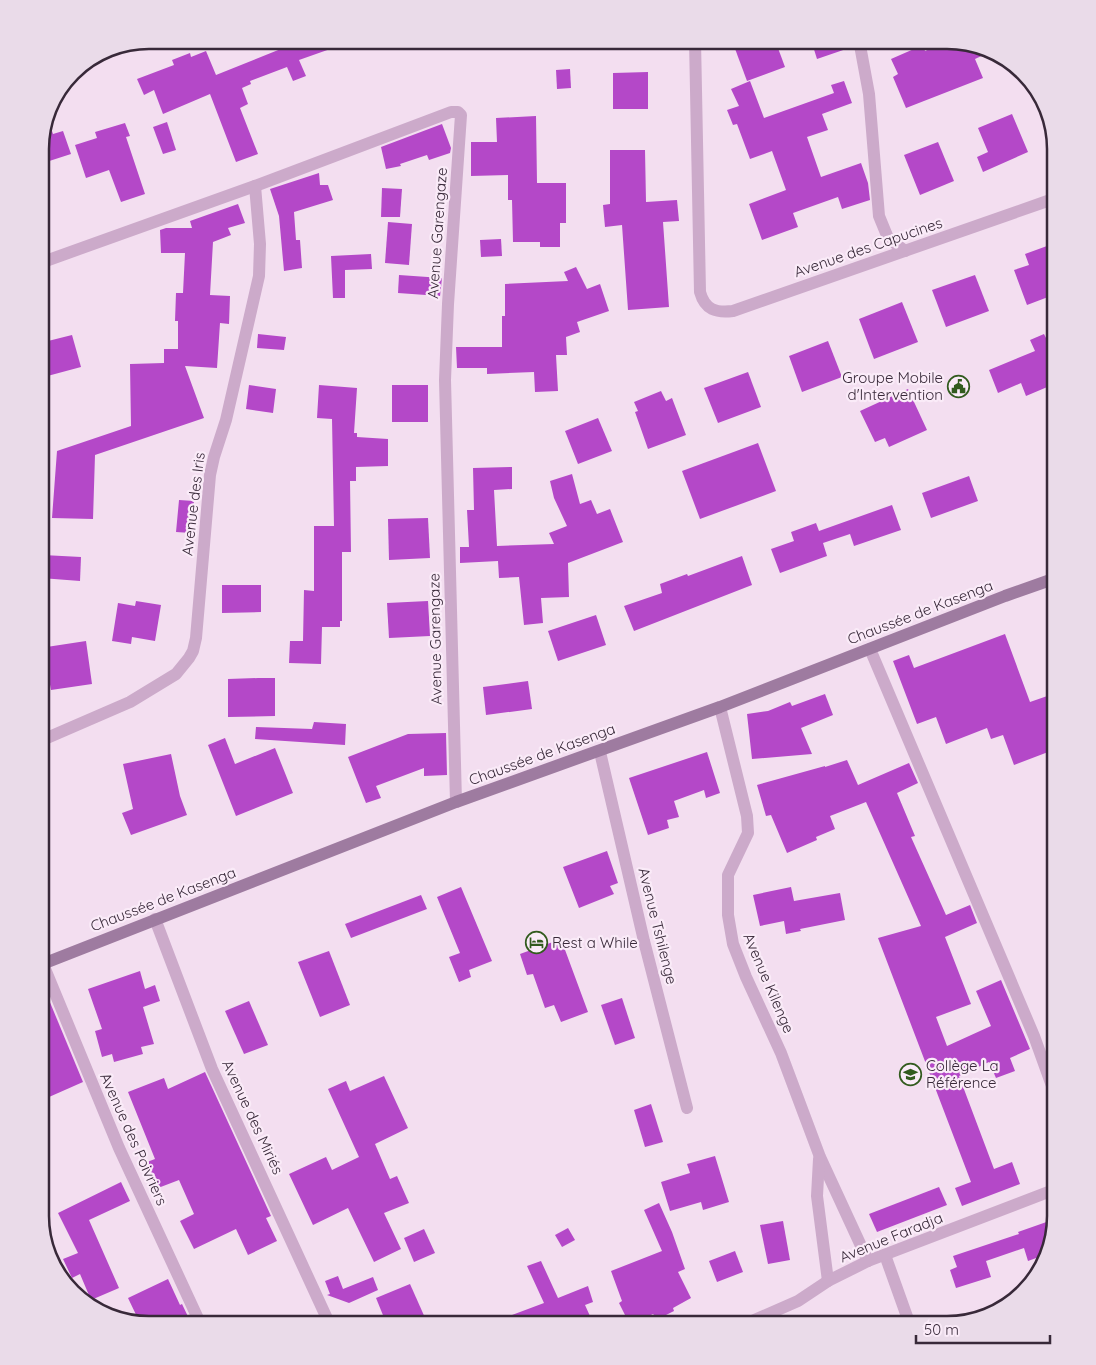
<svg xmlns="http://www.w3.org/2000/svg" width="1096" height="1365" viewBox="0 0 1096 1365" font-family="Quicksand,sans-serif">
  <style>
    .building { fill: #b448c8 }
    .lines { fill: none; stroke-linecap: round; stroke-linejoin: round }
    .minor { stroke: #ccaaca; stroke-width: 12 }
    .secondary { stroke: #9e7ba0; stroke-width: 12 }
    .labels { text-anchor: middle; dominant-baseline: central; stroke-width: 4.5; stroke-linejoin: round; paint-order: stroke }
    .street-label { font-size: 15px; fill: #382939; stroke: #faebf8 }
    .poi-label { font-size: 15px; fill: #382939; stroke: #faebf8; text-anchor: start }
    .rim { fill: none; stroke: #382939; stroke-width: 2.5 }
  </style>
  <rect width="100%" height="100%" fill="#f3def0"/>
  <!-- building -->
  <g class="building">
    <polygon points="303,40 349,40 350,42 299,60 306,76 293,81 287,67 250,81 251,84 242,88 248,104 240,108 258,154 236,162 210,94 163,114 154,90 144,95 137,79 174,65 172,60 190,53 191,57 206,51 216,75"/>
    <polygon points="750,40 775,40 785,67 747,81 734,46"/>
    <polygon points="811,40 851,40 852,47 817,59"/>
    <polygon points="951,40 992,51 975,59 983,78 906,108 893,77 898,74 891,59 923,45 925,51"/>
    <polygon points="570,69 571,88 557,89 556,70"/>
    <polygon points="648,72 648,109 613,109 613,73"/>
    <polygon points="750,81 764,118 834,93 831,85 844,81 852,103 822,114 828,130 807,137 821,177 861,163 868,183 870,200 842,209 838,197 793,213 798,227 762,240 749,204 786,190 772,151 750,159 737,124 733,125 727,110 739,106 731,89"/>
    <polygon points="1012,114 1028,152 983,172 977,157 988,152 978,128"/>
    <polygon points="536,116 537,183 566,183 566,223 560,223 560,247 540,247 540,242 513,242 512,200 508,200 508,175 471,176 471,142 497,142 496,118"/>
    <polygon points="167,122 176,150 163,154 153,127"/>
    <polygon points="125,123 130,136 126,137 145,194 121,202 109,170 86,178 75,145 97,138 95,132"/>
    <polygon points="442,124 451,148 450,153 429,160 427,155 400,164 401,166 386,169 381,147"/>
    <polygon points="52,131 53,134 63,131 71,154 40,164 40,141 42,134"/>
    <polygon points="938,142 954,181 920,195 904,155"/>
    <polygon points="610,150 645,150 646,202 677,200 679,221 663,222 669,307 628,310 622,225 605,227 603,205 610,204"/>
    <polygon points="319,173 320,185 328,185 333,200 294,212 296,240 300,240 302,268 284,271 279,216 270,189"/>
    <polygon points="382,188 402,189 400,217 381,217"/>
    <polygon points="238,204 245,223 228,228 231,235 213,242 210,295 230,296 229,324 220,323 217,368 185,366 204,418 95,455 93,519 52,518 57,451 131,426 130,364 164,363 164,349 178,349 178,321 175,321 176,293 183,293 185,253 161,253 160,230 166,228 192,228 190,221"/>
    <polygon points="388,222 412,224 409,265 385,263"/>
    <polygon points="501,239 502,256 481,257 480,240"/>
    <polygon points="1047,246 1056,271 1056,294 1027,305 1014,270 1029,265 1025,254"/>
    <polygon points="371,254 372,269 345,270 345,298 333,298 331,256"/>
    <polygon points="576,267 587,289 600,284 609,311 577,322 580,332 566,337 567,355 556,355 558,391 535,392 534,372 487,374 487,368 457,368 456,347 502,347 502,316 505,316 505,284 568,281 564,272"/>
    <polygon points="399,275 442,278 440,296 398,293"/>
    <polygon points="975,275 989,311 946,327 932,290"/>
    <polygon points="902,302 918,342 874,359 859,319"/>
    <polygon points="258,334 286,337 284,350 257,348"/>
    <polygon points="1044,334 1049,344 1056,341 1056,372 1047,375 1052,385 1026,396 1021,383 998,393 989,370 1035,351 1030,340"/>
    <polygon points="72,335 81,367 40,378 40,343"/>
    <polygon points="828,341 842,377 802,392 789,356"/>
    <polygon points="748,372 761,407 718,423 704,388"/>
    <polygon points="249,385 276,389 273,413 246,409"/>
    <polygon points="319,385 357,388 354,433 357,433 357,437 388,439 388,466 356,467 356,481 350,481 351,552 342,552 342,621 340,621 340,627 322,627 321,664 289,663 290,641 303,641 304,590 314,591 314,526 334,526 332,419 317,418"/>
    <rect x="392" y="385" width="36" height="37"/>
    <polygon points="908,389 927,430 889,447 885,438 875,442 860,411"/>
    <polygon points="661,391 666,401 672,398 686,435 648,449 635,412 638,411 634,402"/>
    <polygon points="598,418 612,451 578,464 565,431"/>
    <polygon points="758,443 776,491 700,519 682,471"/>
    <polygon points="512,467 512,489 494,490 497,546 554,544 549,533 567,526 554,498 550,481 572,474 580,504 591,500 597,514 610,509 623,542 568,563 569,597 541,598 543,623 524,625 519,577 499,578 498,561 460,563 460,547 469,547 467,510 474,510 473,468"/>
    <polygon points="969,476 978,501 931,518 922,493"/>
    <polygon points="179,500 194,501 191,533 176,532"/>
    <polygon points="892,505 901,530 854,546 850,534 823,543 827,556 780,573 771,549 794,541 791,532 816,523 819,531"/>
    <polygon points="428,518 430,558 389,560 388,519"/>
    <polygon points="43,555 81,557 80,581 41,578"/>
    <polygon points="742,556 752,585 634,631 624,606 662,593 660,584 687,574 688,576"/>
    <polygon points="222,585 261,585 261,612 222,613"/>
    <polygon points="136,601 161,605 155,641 132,637 131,644 112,641 118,603 135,606"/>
    <polygon points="428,601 430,636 389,638 387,603"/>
    <polygon points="596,615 606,645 558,661 548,631"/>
    <polygon points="1005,634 1030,702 1056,693 1056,749 1014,765 1003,735 991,739 987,728 946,744 936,717 917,724 893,661 909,655 914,668"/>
    <polygon points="86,641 92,684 51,690 47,668 40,669 40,648"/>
    <polygon points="258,678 275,678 275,716 228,717 228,679"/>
    <polygon points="528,681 532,709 486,715 483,687"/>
    <polygon points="825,694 833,715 801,728 812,754 752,759 747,714 768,711 790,702 792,706"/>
    <polygon points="314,722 346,724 345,745 255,739 256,727 312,729"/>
    <polygon points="446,733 447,775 424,776 424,768 376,786 381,798 366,803 348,757 408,734"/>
    <polygon points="225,738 235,764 275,748 293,793 236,816 208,745"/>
    <polygon points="707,752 720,793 706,798 704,790 674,801 679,817 667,820 669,828 648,835 629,778"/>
    <polygon points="171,754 180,796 187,815 131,835 122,813 133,809 123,764"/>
    <polygon points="847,760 858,785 909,763 918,783 897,793 915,836 911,837 946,915 970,905 977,923 945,937 971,1004 936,1017 947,1046 991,1026 976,991 1001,980 1030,1049 1010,1058 1015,1071 996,1078 989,1062 959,1076 994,1169 1012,1162 1020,1184 962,1206 955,1188 971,1182 878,938 921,926 866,802 830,816 835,829 816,837 817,840 787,853 771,815 766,816 757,785 825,766 825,767"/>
    <polygon points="607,851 618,883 610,886 614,894 579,908 563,867"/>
    <polygon points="461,887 492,961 469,970 471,977 459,982 449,957 460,953 437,897"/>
    <polygon points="791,887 794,901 840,893 845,920 800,929 801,931 786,934 784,921 760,926 753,895"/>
    <polygon points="421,895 427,909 351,938 345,924"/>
    <polygon points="561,939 588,1012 561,1022 554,1005 545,1008 533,974 527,975 520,954"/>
    <polygon points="329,951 350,1005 320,1017 298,962"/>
    <polygon points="140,971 145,989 155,985 160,1001 143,1007 154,1044 141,1047 143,1054 114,1062 112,1054 102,1057 95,1031 102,1029 88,989"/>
    <polygon points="622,998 635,1038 615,1045 601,1005"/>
    <polygon points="49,1000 83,1082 40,1101 40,1004"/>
    <polygon points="249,1001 268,1045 244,1054 225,1011"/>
    <polygon points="205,1072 271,1216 266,1218 277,1241 248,1255 236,1229 194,1249 180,1221 194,1214 179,1180 158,1188 147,1162 155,1159 128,1092 164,1078 168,1089"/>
    <polygon points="384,1076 408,1128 375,1144 390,1179 397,1176 409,1203 384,1213 401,1249 374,1262 348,1208 313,1225 289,1174 326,1157 332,1170 359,1157 328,1089 346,1081 350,1091"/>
    <polygon points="651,1104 663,1142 645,1147 634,1110"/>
    <polygon points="715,1156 729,1202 703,1210 701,1202 670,1211 661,1182 690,1173 687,1164"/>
    <polygon points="121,1182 130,1201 89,1220 119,1288 91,1300 80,1274 72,1278 63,1259 78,1253 58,1213"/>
    <polygon points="939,1187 947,1205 877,1232 869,1214"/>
    <polygon points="659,1203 672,1232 685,1269 678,1272 691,1298 673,1308 674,1311 658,1319 653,1314 630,1325 619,1303 622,1301 611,1271 662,1251 644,1210"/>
    <polygon points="1055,1219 1047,1254 1028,1261 1024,1248 986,1261 991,1277 956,1288 950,1270 957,1267 953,1256 1019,1234 1018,1232"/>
    <polygon points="783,1221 790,1260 768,1264 760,1225"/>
    <polygon points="568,1228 575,1240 562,1247 555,1235"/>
    <polygon points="424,1229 435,1253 414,1262 404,1238"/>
    <polygon points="735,1251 743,1272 717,1282 709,1261"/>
    <polygon points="541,1261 558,1298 588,1286 593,1302 585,1305 594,1325 492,1325 491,1323 544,1303 527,1266"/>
    <polygon points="338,1276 343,1289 373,1277 378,1290 349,1303 327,1295 330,1294 325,1281"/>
    <polygon points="168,1279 180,1305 182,1304 192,1325 148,1325 140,1323 128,1298"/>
    <polygon points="410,1284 426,1320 414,1325 387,1325 376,1298"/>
  </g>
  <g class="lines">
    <!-- minor -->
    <g class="minor">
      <path d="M695,40L700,292C705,310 716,313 733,311L1056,198"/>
      <polyline points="859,40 869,94 879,216 888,238 905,251"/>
      <polyline points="40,263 255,186 451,112 458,112 461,115 448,304 445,380 456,802"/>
      <polyline points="870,649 1034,1036 1056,1097"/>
      <polyline points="720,707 747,816 748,833 728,875 728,915 733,944 746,977 781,1053 820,1157 868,1261"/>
      <polyline points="40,741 130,702 176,674 189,658 193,651 196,638 210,475 214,457 226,420 259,276 260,244 255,186"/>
      <polyline points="600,752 644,941 687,1108"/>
      <polyline points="155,919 212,1069 330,1325"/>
      <polyline points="43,964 119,1148 201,1325"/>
      <polyline points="819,1159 817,1196 828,1281"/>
      <polyline points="885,1255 910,1325"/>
      <polyline points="743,1325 798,1301 828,1281 868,1261 1056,1189"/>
    </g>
    <!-- secondary -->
    <polyline class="secondary" points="40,965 456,802 720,707 1005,596 1056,578"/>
  </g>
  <!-- icons -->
  <defs>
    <symbol id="civic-ring" viewBox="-11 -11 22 22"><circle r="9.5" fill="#faebf8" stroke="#325b1e" stroke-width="1.5"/><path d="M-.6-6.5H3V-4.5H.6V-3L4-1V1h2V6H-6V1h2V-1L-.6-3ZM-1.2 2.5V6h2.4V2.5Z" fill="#325b1e"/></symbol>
    <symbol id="hotel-ring" viewBox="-11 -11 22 22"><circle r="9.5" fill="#faebf8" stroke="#325b1e" stroke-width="1.5"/><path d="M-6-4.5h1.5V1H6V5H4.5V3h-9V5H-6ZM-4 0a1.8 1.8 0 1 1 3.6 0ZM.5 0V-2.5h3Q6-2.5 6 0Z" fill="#325b1e"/></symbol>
    <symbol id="school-ring" viewBox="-11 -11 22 22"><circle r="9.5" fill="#faebf8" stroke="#325b1e" stroke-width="1.5"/><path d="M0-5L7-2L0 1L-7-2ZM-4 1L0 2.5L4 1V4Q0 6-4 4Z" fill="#325b1e"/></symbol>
  </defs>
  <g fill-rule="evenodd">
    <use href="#civic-ring" x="946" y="374" width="25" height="25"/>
    <use href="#hotel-ring" x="524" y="930" width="25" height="25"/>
    <use href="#school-ring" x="898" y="1062" width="25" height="25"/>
  </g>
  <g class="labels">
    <!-- street labels -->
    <g class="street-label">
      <text transform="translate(437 233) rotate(-86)">Avenue Garengaze</text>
      <text transform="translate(868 247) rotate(-19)">Avenue des Capucines</text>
      <text transform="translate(193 504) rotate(-83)">Avenue des Iris</text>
      <text transform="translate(920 612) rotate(-21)">Chaussée de Kasenga</text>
      <text transform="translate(435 639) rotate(-91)">Avenue Garengaze</text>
      <text transform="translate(542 754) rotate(-20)">Chaussée de Kasenga</text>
      <text transform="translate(163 899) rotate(-21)">Chaussée de Kasenga</text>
      <text transform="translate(658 926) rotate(76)">Avenue Tshilenge</text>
      <text transform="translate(769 983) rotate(67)">Avenue Kilenge</text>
      <text transform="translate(253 1117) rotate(65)">Avenue des Miriés</text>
      <text transform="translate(134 1139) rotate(66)">Avenue des Poivriers</text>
      <text transform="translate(891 1237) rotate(-22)">Avenue Faradja</text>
    </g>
    <!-- poi labels -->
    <g class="poi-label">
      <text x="943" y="377" text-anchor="end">Groupe Mobile<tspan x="943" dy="17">d'Intervention</tspan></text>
      <text x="552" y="942">Rest a While</text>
      <text x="926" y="1065">Collège La<tspan x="926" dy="17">Référence</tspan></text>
    </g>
  </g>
  <!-- crop -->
  <path d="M0 0H1096V1365H0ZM149 49H947A100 100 0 0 1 1047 149V1216A100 100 0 0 1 947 1316H149A100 100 0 0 1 49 1216V149A100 100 0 0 1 149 49Z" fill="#eadbe9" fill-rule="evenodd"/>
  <path class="rim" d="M149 49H947A100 100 0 0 1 1047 149V1216A100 100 0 0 1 947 1316H149A100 100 0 0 1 49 1216V149A100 100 0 0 1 149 49Z"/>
  <!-- scale -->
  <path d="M916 1335v8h134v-8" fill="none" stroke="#382939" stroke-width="2.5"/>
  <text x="924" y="1335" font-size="15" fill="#382939" stroke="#faebf8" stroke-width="4" paint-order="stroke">50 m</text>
</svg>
